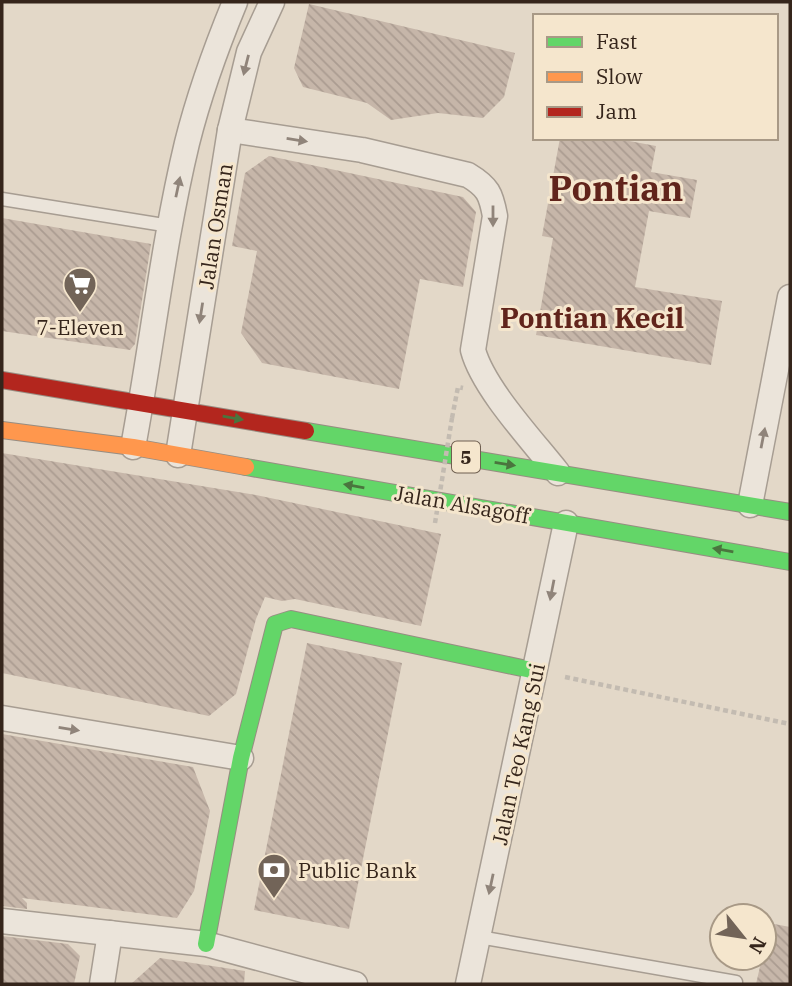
<svg xmlns="http://www.w3.org/2000/svg" width="792" height="986" viewBox="0 0 792 986" font-family="'IBM Plex Serif',serif">
  <style>
    .building { fill: url(#building-back-hatch) }
    .lines { fill: none; stroke-linecap: round; stroke-linejoin: round }
    .lane-casing { stroke: #a79d92; stroke-width: 15 }
    .street-casing { stroke: #a79d92; stroke-width: 27 }
    .fast-casing { stroke: #978d82; stroke-width: 18 }
    .slow-casing { stroke: #978d82; stroke-width: 18 }
    .jam-casing { stroke: #978d82; stroke-width: 18 }
    .path { stroke: #c3bbb1; stroke-width: 4.5; stroke-dasharray: 5 3.5; stroke-linecap: butt }
    .lane { stroke: #ebe4da; stroke-width: 12 }
    .street { stroke: #ebe4da; stroke-width: 24 }
    .fast { stroke: #63d668; stroke-width: 16 }
    .slow { stroke: #ff974d; stroke-width: 16 }
    .jam { stroke: #b3261e; stroke-width: 16 }
    .path-bridge { stroke: #c3bbb1; stroke-width: 4.5; stroke-dasharray: 5 3.5; stroke-linecap: butt }
    .oneway { fill: #90847a }
    .oneway2 { fill: #4a753e }
    .labels { text-anchor: middle; dominant-baseline: central; stroke-width: 6; stroke-linejoin: round; paint-order: stroke }
    .shield { fill: #f5e6cd; stroke: #6f5f50; stroke-width: 2 }
    .shield-label { font-size: 19px; font-weight: bold; fill: #35251b }
    .street-label { font-size: 21px; fill: #35251b; stroke: #f5e6cd }
    .poi-label { font-size: 21px; fill: #35251b; stroke: #f5e6cd }
    .district-label { font-size: 28px; font-weight: bold; fill: #61241b; stroke: #f5e6cd }
    .town-label { font-size: 35px; font-weight: bold; fill: #61241b; stroke: #f5e6cd }
  </style>
  <defs>
    <pattern id="building-back-hatch" width="6" height="6" patternUnits="userSpaceOnUse" patternTransform="scale(1.75)"><rect width="6" height="6" fill="#c6b6a9"/><path d="M-1 5l2 2M0 0l6 6M5-1l2 2" fill="none" stroke="#ab9c91"/></pattern>
  </defs>
  <rect width="100%" height="100%" fill="#e3d8c8"/>
  <!-- building -->
  <g class="building">
    <polygon points="309,4 515,53 504,97 483,118 438,113 391,120 367,103 303,87 294,68"/>
    <polygon points="560,138 613,138 656,146 651,172 697,180 690,218 649,211 635,287 722,301 711,365 536,335 553,238 542,236"/>
    <polygon points="269,156 463,197 476,212 463,287 420,279 399,389 262,363 241,333 257,251 232,246 245,173"/>
    <polygon points="2,218 151,244 135,344 130,350 2,331"/>
    <polygon points="2,453 256,495 441,534 421,626 295,599 282,601 265,597 256,619 236,694 209,716 2,673"/>
    <polygon points="307,643 402,663 349,929 254,910"/>
    <polygon points="2,734 193,767 210,811 194,891 177,918 22,898 27,903 27,909 2,906"/>
    <polygon points="769,923 790,927 790,984 756,984 762,958 764,958"/>
    <polygon points="2,936 68,944 80,956 74,984 2,984"/>
    <polygon points="160,958 245,971 244,984 131,984"/>
  </g>
  <g class="lines">
    <defs>
      <g id="lane">
        <polyline points="2,199 170,226"/>
        <polyline points="479,937 736,982"/>
      </g>
      <g id="street">
        <path d="M230,130L362,150L468,175C488,187 491,194 495,216L473,350C483,388 532,440 558,473"/>
        <path d="M133,447C152,346 163,243 187,143C199,95 216,48 235,2"/>
        <polyline points="178,455 230,130 249,52 272,2"/>
        <polyline points="750,505 790,297"/>
        <polyline points="2,718 241,758"/>
        <polyline points="2,921 206,944 355,984"/>
        <polyline points="102,984 110,933"/>
        <polyline points="468,984 566,523"/>
      </g>
      <g id="fast">
        <polyline points="306,431 790,512"/>
        <polyline points="246,467 790,562"/>
        <polyline points="206,944 241,758 275,624 291,619 536,671"/>
      </g>
      <polyline id="slow" points="2,430 133,447 246,467"/>
      <polyline id="jam" points="2,380 306,431"/>
    </defs>
    <!-- lane casing -->
    <use href="#lane" class="lane-casing"/>
    <!-- street casing -->
    <use href="#street" class="street-casing"/>
    <!-- fast casing -->
    <use href="#fast" class="fast-casing"/>
    <!-- slow casing -->
    <use href="#slow" class="slow-casing"/>
    <!-- jam casing -->
    <use href="#jam" class="jam-casing"/>
    <!-- path -->
    <g class="path">
      <polyline points="452,418 458,387 463,388"/>
      <polyline points="565,677 790,724"/>
    </g>
    <!-- lane -->
    <use href="#lane" class="lane"/>
    <!-- street -->
    <use href="#street" class="street"/>
    <!-- fast -->
    <use href="#fast" class="fast"/>
    <!-- slow -->
    <use href="#slow" class="slow"/>
    <!-- jam -->
    <use href="#jam" class="jam"/>
    <!-- path-bridge -->
    <polyline class="path-bridge" points="435,523 452,418"/>
  </g>
  <!-- one-way arrows -->
  <defs><path id="oneway-solid" d="M-6-.8H1V-3.2L6.5 0L1 3.2V.8H-6Z" transform="scale(1.75)"/></defs>
  <g class="oneway">
    <use href="#oneway-solid" transform="translate(246 65) rotate(104)"/>
    <use href="#oneway-solid" transform="translate(297 140) rotate(9)"/>
    <use href="#oneway-solid" transform="translate(178 187) rotate(-78)"/>
    <use href="#oneway-solid" transform="translate(493 216) rotate(90)"/>
    <use href="#oneway-solid" transform="translate(201 313) rotate(99)"/>
    <use href="#oneway-solid" transform="translate(763 438) rotate(-79)"/>
    <use href="#oneway-solid" transform="translate(552 590) rotate(101)"/>
    <use href="#oneway-solid" transform="translate(69 729) rotate(9)"/>
    <use href="#oneway-solid" transform="translate(491 884) rotate(102)"/>
  </g>
  <g class="oneway2">
    <use href="#oneway-solid" transform="translate(233 418) rotate(10)"/>
    <use href="#oneway-solid" transform="translate(505 464) rotate(9)"/>
    <use href="#oneway-solid" transform="translate(354 486) rotate(-170)"/>
    <use href="#oneway-solid" transform="translate(723 550) rotate(-170)"/>
  </g>
  <!-- icons -->
  <defs>
    <symbol id="supermarket-pin" viewBox="-11 -11 22 30"><path d="M0 17L-7.5 6A9.5 9.5 0 1 1 7.5 6Z" fill="#726458" stroke="#f5e6cd"/><path d="M-6-5.5h2.5l.6 2H6L4.5 2H-2.5L-4.4-4H-6ZM-1.5 3.2a1.3 1.3 0 1 0 .1 0ZM3 3.2a1.3 1.3 0 1 0 .1 0Z" fill="#fff"/></symbol>
    <symbol id="bank-pin" viewBox="-11 -11 22 30"><path d="M0 17L-7.5 6A9.5 9.5 0 1 1 7.5 6Z" fill="#726458" stroke="#f5e6cd"/><path d="M-6-4H6V4H-6ZM0-2.3a2.3 2.3 0 1 0 0 4.6a2.3 2.3 0 1 0 0-4.6Z" fill="#fff"/></symbol>
  </defs>
  <g fill-rule="evenodd">
    <use href="#supermarket-pin" x="61" y="265" width="38" height="52"/>
    <use href="#bank-pin" x="255" y="851" width="38" height="52"/>
  </g>
  <g class="labels">
    <!-- shield labels -->
    <rect class="shield" x="452" y="441.5" width="28" height="31" rx="5"/>
    <g class="shield-label">
      <text x="466" y="457">5</text>
    </g>
    <!-- street labels -->
    <g class="street-label">
      <text transform="translate(215 226) rotate(-81)">Jalan Osman</text>
      <text transform="translate(462 504) rotate(10)">Jalan Alsagoff</text>
      <text transform="translate(518 754) rotate(-78)">Jalan Teo Kang Sui</text>
    </g>
    <!-- poi labels -->
    <g class="poi-label">
      <text x="80" y="327">7-Eleven</text>
      <text x="298" y="870" text-anchor="start">Public Bank</text>
    </g>
    <!-- district labels -->
    <g class="district-label">
      <text x="592" y="317">Pontian Kecil</text>
    </g>
    <!-- town labels -->
    <g class="town-label">
      <text x="616" y="188">Pontian</text>
    </g>
  </g>
  <!-- border -->
  <rect width="792" height="986" fill="none" stroke="#35251b" stroke-width="7"/>
  <!-- legend -->
  <rect x="533" y="14" width="245" height="126" fill="#f5e6cd" stroke="#a89986" stroke-width="2"/>
  <rect x="547" y="37" width="35" height="10" fill="#63d668" stroke="#a89986" stroke-width="2"/>
  <text x="596" y="49" font-size="21" fill="#35251b">Fast</text>
  <rect x="547" y="72" width="35" height="10" fill="#ff974d" stroke="#a89986" stroke-width="2"/>
  <text x="596" y="84" font-size="21" fill="#35251b">Slow</text>
  <rect x="547" y="107" width="35" height="10" fill="#b3261e" stroke="#a89986" stroke-width="2"/>
  <text x="596" y="119" font-size="21" fill="#35251b">Jam</text>
  <!-- north arrow -->
  <g transform="translate(743 937) rotate(120)"><circle r="33" fill="#f5e6cd" stroke="#a89986" stroke-width="2"/>
  <path d="M0-5L12 26L0 18L-12 26Z" fill="#726458"/>
  <text y="-10" font-size="19" font-weight="bold" text-anchor="middle" fill="#35251b">N</text>
  </g>
</svg>
